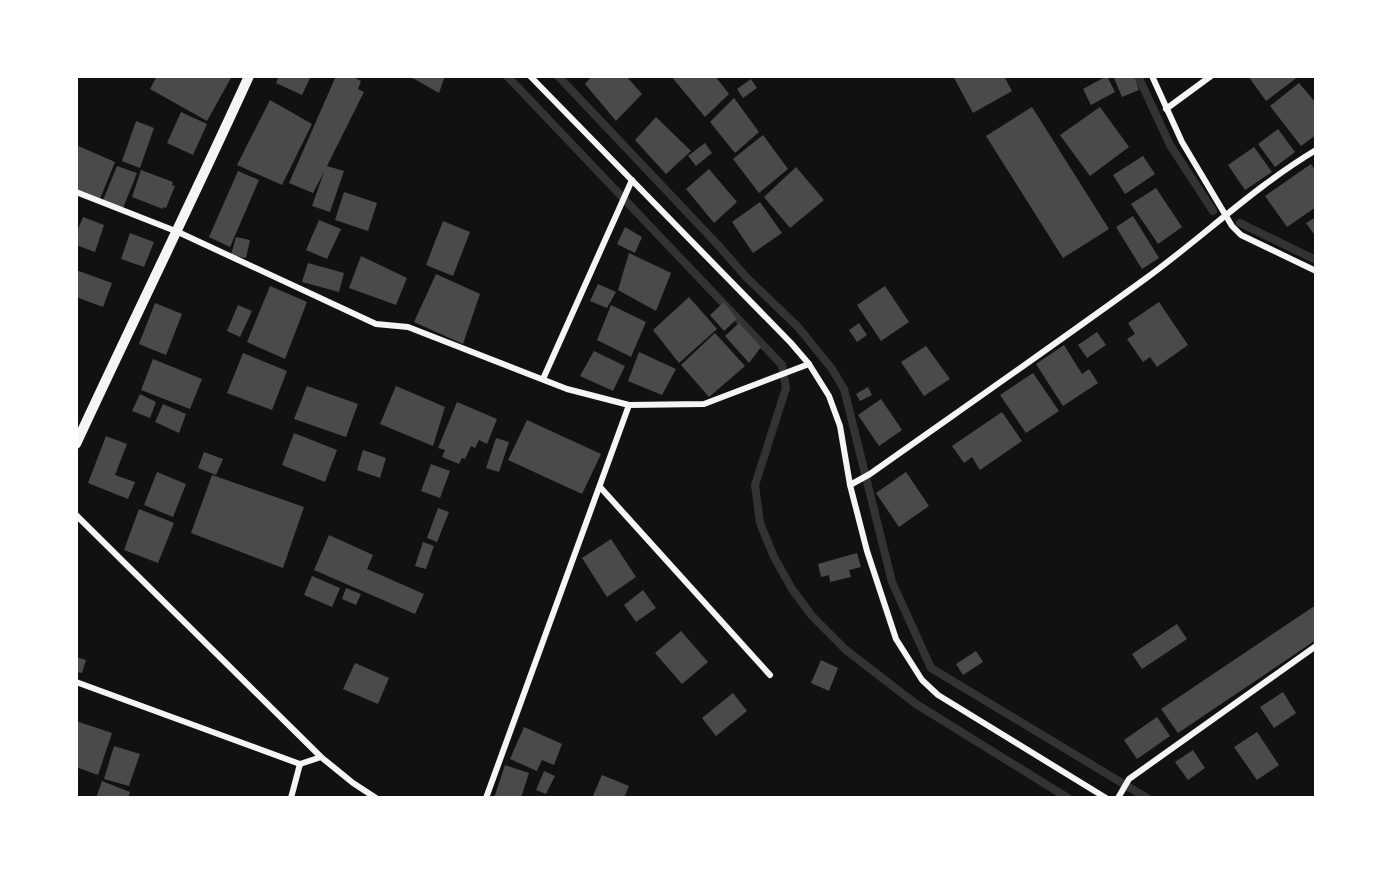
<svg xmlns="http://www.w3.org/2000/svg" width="1392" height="874" viewBox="0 0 1392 874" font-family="Helvetica,sans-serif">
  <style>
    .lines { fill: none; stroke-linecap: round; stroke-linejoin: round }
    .stream { stroke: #333; stroke-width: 8 }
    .building { fill: #4a4a4a }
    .minor { stroke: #f5f5f5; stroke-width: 6 }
    .tertiary { stroke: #f5f5f5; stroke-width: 10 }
  </style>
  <rect width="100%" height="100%" fill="#111"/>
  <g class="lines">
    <!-- stream -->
    <g class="stream">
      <polyline points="507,76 782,365 786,388 755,485 760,523 774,557 792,589 812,616 846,650 916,704 1068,798"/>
      <polyline points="558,76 718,245 746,277 798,327 832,369 844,389 892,582 931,668 1147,798"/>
      <polyline points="1138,76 1170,145 1213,211"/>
      <polyline points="1240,223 1316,260"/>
    </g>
  </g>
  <!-- building -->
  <g class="building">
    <polygon points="157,76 232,76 207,121 150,89"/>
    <polygon points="279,76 311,76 302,95 276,83"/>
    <polygon points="336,76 351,76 361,81 358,89 364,92 327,166 344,171 330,212 312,206 324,172 313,193 289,183"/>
    <polygon points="409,76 445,76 439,93"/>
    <polygon points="592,76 626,76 642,94 616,121 585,84"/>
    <polygon points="671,76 715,76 729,94 705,117"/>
    <polygon points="953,76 1004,76 1012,91 973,113"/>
    <polygon points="1107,76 1115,92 1091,105 1083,89"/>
    <polygon points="1117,76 1134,76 1139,90 1122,97 1114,78"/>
    <polygon points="1248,76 1299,76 1266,101"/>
    <polygon points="751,79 757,88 743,98 737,89"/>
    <polygon points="1299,83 1316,103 1316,135 1301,146 1270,106"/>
    <polygon points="734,98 759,132 735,153 710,122"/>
    <polygon points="270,100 312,124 282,185 237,165"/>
    <polygon points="1032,107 1109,229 1063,258 986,136"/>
    <polygon points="1100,107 1129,147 1090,176 1060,135"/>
    <polygon points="181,112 207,124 193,155 167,143"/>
    <polygon points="656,117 691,151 666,174 635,140"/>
    <polygon points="136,121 154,128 140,168 122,161"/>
    <polygon points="1278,129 1295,152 1275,167 1258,144"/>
    <polygon points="763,135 788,169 759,193 733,159"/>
    <polygon points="705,143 712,153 696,166 688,156"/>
    <polygon points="76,145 115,162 100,199 76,190"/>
    <polygon points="1254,147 1272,172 1245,190 1228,165"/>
    <polygon points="1143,156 1155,174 1125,194 1113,175"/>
    <polygon points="1311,164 1316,171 1316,207 1287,227 1265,196"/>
    <polygon points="117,166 137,173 123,208 103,200"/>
    <polygon points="796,167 824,200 790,228 764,197"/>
    <polygon points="709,169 737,202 714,223 686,189"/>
    <polygon points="141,170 173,182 172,185 175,186 166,208 163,207 163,209 132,197"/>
    <polygon points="238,171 259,180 230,247 209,237"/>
    <polygon points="1156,188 1182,227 1158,244 1131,204"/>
    <polygon points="344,192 377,203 368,231 335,220"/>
    <polygon points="760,202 782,233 753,253 732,222"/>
    <polygon points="1133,216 1159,258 1142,269 1116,227"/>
    <polygon points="83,217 104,225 95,252 76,245 76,234"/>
    <polygon points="1316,217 1316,237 1306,223"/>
    <polygon points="319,220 341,229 327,259 306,250"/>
    <polygon points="443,221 470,232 453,276 426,265"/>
    <polygon points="625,227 642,237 635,253 617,244"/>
    <polygon points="130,233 154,242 144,267 121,259"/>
    <polygon points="236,237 250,240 246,258 231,255"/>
    <polygon points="629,253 671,273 656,311 618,290"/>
    <polygon points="361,256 407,278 396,305 349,288"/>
    <polygon points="308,263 344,273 339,292 302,282"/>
    <polygon points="76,270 112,283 103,307 76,297"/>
    <polygon points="436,274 480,294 463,344 414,322"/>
    <polygon points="598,284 616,292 607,308 590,301"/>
    <polygon points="270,286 307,302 285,359 247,342"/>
    <polygon points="885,286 909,322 881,341 857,305"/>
    <polygon points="689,297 717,329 679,363 653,330"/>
    <polygon points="724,302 737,319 724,331 710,315"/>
    <polygon points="1159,302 1188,345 1157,367 1150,357 1143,362 1127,339 1135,334 1128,323"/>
    <polygon points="155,303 182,314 166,355 139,344"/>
    <polygon points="238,305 252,311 240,337 227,331"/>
    <polygon points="611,305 646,322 631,357 597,340"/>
    <polygon points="739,323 761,347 749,363 725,336"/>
    <polygon points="859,323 867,335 857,342 849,330"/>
    <polygon points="1097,332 1106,345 1087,358 1078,345"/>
    <polygon points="715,333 745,366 709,397 681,365"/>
    <polygon points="1064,345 1082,374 1089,369 1098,383 1063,406 1036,364"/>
    <polygon points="926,346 950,379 924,396 901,362"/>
    <polygon points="594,351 625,366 613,391 580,376"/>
    <polygon points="639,352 676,369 662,395 628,381"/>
    <polygon points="243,353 287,371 272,410 227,393"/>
    <polygon points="153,359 202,379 190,409 141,390"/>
    <polygon points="1033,373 1059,411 1026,433 1000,395"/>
    <polygon points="307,386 358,404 346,437 294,419"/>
    <polygon points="396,386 445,407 433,446 380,424"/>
    <polygon points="868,387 872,395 860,401 856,394"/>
    <polygon points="140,394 156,402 150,418 132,411"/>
    <polygon points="881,399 902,430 879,446 858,415"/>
    <polygon points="457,402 497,419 487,444 479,440 475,448 471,446 465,459 462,458 459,464 442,457 445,450 438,448"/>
    <polygon points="163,404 186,414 179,433 155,422"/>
    <polygon points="1002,412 1022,441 980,470 972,457 964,463 952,446"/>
    <polygon points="527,420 601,454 582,494 508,460"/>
    <polygon points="294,433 337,450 325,482 282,465"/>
    <polygon points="106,436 127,444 115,475 135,482 128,499 88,483"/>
    <polygon points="496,438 509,442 499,472 486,468"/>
    <polygon points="363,450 386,458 380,478 357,470"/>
    <polygon points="204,452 223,459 216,475 198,468"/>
    <polygon points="431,464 450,471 440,498 421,491"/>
    <polygon points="157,472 186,484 173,517 144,505"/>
    <polygon points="906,472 929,506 899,527 876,493"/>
    <polygon points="212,475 304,507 283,568 191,533"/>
    <polygon points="438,508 449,512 437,542 427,538"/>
    <polygon points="139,509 174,523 158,563 124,550"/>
    <polygon points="329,535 373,555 367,569 424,594 415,614 314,570"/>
    <polygon points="611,539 636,577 607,597 582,558"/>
    <polygon points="423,542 434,546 426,569 415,566"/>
    <polygon points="857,553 861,567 849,570 851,577 830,582 829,575 821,577 818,564"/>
    <polygon points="312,576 340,588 332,607 304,595"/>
    <polygon points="346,588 361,594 356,605 342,599"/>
    <polygon points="643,590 656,608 636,622 624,605"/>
    <polygon points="1316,605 1316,640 1178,733 1161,709"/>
    <polygon points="1177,624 1187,639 1142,669 1132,654"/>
    <polygon points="681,631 708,662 682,684 655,653"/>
    <polygon points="976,651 983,662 963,675 956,664"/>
    <polygon points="76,657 86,660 82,673 76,672"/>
    <polygon points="821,660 838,668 829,691 811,683"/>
    <polygon points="355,663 389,678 378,704 343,689"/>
    <polygon points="1283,692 1296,713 1274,728 1260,707"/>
    <polygon points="733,693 747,711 716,736 702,718"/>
    <polygon points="1157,717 1170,736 1137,759 1124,740"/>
    <polygon points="76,721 112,733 98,775 76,767"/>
    <polygon points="524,727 562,744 554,765 542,760 537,771 510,759"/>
    <polygon points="1257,732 1279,765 1257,780 1234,747"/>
    <polygon points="114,746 140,754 129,786 104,779"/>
    <polygon points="1193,750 1205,768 1188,780 1175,762"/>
    <polygon points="505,765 529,773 521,798 494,798"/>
    <polygon points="544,771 555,776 546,794 536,790"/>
    <polygon points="602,775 629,786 624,798 592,798"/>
    <polygon points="102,781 130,792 128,798 96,798"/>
  </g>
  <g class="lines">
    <!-- minor -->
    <g class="minor">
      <polyline points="530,76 791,343 809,364 829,396 840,426 850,485 867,551 896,639 922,680 938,695 1106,798"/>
      <polyline points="1152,76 1182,142 1232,226 1241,235 1316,271"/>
      <polyline points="1166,109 1211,76"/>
      <polyline points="76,192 178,232 376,324 408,327 567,389 629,405 704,404 809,364"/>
      <polyline points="543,379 632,180"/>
      <path d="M850,485L870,474C962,409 1054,345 1145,279C1203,237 1254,187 1316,150"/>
      <polyline points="600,487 770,675"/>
      <polyline points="76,515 321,757 353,783 376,798"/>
      <polyline points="76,682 300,764 321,757"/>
      <polyline points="291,798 300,764"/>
      <polyline points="486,798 629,405"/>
      <polyline points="1118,798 1129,779 1316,646"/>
    </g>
    <!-- tertiary -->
    <path class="tertiary" d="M76,444C133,321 193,199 249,76"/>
  </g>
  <!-- border -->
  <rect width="1392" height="874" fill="none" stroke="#ffffff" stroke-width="156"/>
</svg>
